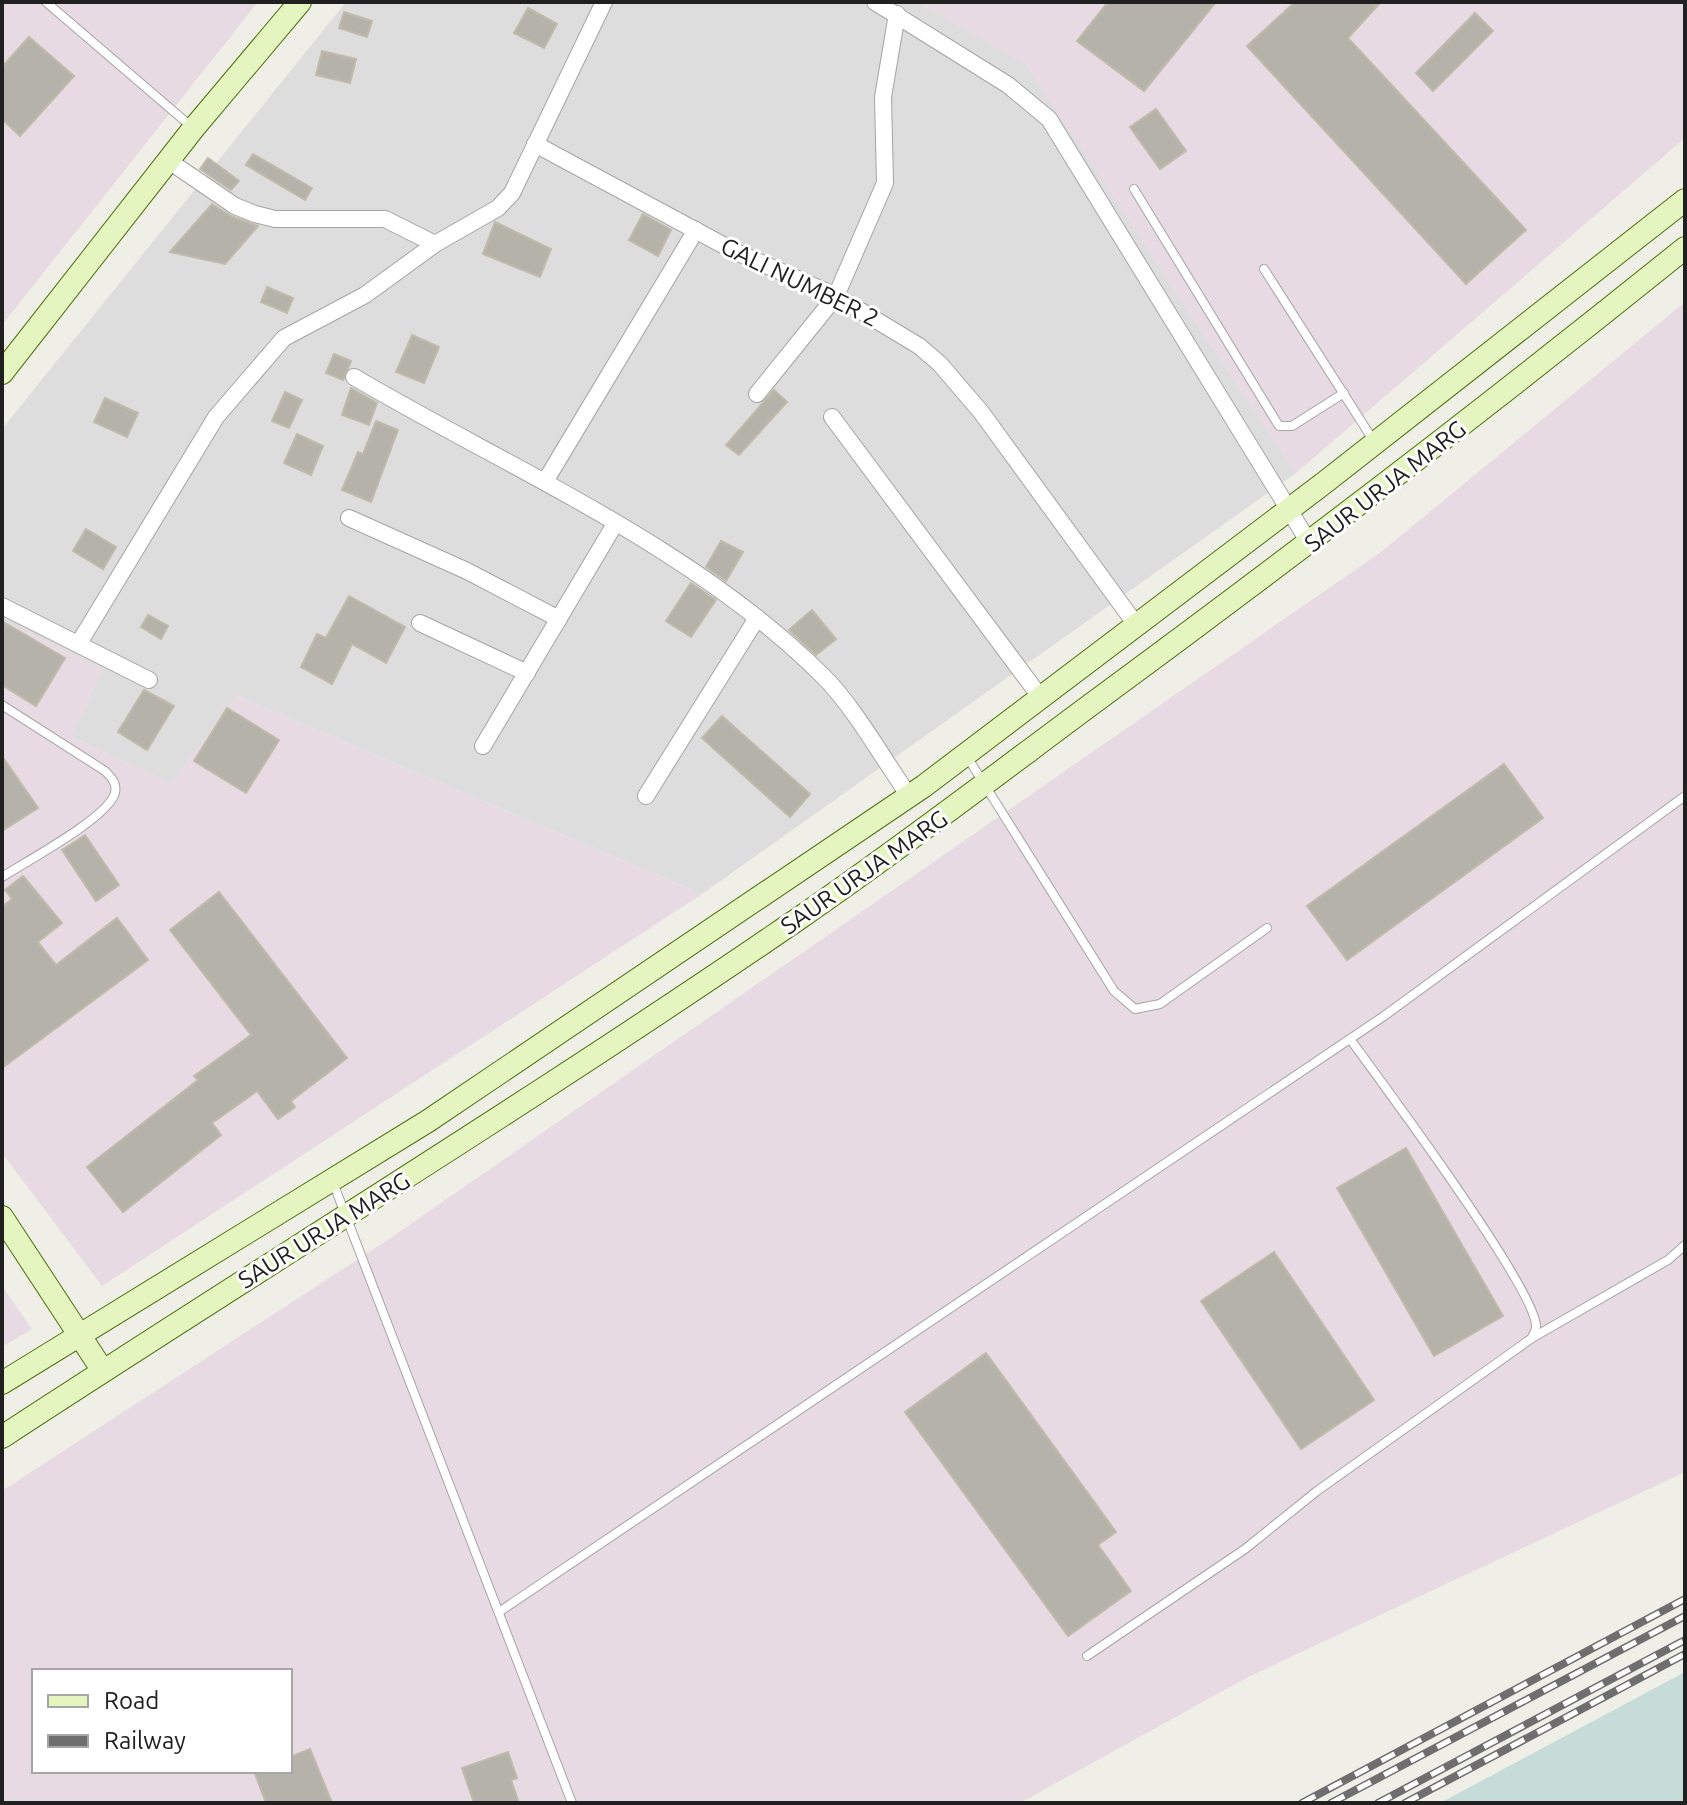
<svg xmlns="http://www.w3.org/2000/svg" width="1687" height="1805" viewBox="0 0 1687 1805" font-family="Ubuntu,sans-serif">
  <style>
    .residential { fill: #dedddd }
    .industrial { fill: #e8dae2; fill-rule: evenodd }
    .wetland { fill: #c5dcd8 }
    .building { fill: #b5b2aa; stroke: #c0baab; stroke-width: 2 }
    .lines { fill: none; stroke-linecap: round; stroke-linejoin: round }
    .lane-casing { stroke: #a4a4a4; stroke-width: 10 }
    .street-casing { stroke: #a4a4a4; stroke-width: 18 }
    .secondary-casing { stroke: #4c700e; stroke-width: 24 }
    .lane { stroke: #fff; stroke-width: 8 }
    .street { stroke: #fff; stroke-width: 16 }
    .secondary { stroke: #e4f5c0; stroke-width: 22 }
    .rail-casing { stroke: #6e6e6e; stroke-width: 8 }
    .rail { stroke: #fff; stroke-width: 5; stroke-dasharray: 15; stroke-linecap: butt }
    .labels { text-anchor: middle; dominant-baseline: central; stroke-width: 6; stroke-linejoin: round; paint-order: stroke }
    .street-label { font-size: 24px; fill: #202020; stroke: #fff }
  </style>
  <rect width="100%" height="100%" fill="#f0efe7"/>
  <!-- residential -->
  <polygon class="residential" points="346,2 917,2 1026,64 1296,473 702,894 237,696 171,784 71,736 102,670 2,620 2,429"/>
  <!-- industrial -->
  <g class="industrial">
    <polygon points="2,2 258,2 2,325"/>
    <polygon points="917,2 1685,2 1685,138 1296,473 1026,65"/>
    <path d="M1685,302V1472L1248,1677L1020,1803H2V1491L389,1239L1381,552ZM34,1671H290V1771H34Z"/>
    <polygon points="2,620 102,670 71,736 171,784 237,696 702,894 102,1286 2,1153"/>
    <polygon points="2,1286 32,1329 2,1347"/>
  </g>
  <!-- wetland -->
  <polygon class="wetland" points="1685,1672 1685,1803 1440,1803"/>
  <!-- building -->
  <g class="building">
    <polygon points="1108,2 1216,2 1144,91 1077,41"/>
    <polygon points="1295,2 1381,2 1348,38 1526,230 1466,284 1247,46"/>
    <polygon points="528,8 557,24 544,48 514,33"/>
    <polygon points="344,12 372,21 367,37 339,28"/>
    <polygon points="1475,13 1493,31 1433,91 1416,73"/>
    <polygon points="29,37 74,76 20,136 2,119 2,67"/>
    <polygon points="322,51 356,59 350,83 316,75"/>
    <polygon points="1156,109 1186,151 1160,169 1130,127"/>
    <polygon points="253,154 312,188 305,200 246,165"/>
    <polygon points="208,158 239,181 231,190 200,169"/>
    <polygon points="212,204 231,216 258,226 225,264 170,252"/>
    <polygon points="643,214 671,230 658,256 629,240"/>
    <polygon points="495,222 551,249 540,277 483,254"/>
    <polygon points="267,287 293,298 287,313 261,302"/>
    <polygon points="412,335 439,347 424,383 396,372"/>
    <polygon points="334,354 351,361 343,380 326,373"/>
    <polygon points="351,388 377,403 369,425 342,415"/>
    <polygon points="774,390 787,402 739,455 726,445"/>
    <polygon points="285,392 302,400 289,428 272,421"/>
    <polygon points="105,398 138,413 127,437 94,422"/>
    <polygon points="376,421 398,430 371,502 342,490 358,452 363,454"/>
    <polygon points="297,434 323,446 311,475 284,463"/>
    <polygon points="86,529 116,547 103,569 73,551"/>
    <polygon points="721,541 743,552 726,581 706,567"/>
    <polygon points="691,583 716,600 691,637 666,621"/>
    <polygon points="349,596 405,627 386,663 352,644 332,684 301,667 317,634 326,638"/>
    <polygon points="812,610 836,639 816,655 789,630"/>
    <polygon points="148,615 168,626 161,639 141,627"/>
    <polygon points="2,621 65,658 36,706 2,685"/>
    <polygon points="144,690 174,706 147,750 118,732"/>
    <polygon points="227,708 279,740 246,793 194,761"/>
    <polygon points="722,716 810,794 790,817 702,738"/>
    <polygon points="2,756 38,808 2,831"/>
    <polygon points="1504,764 1543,818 1347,960 1307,906"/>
    <polygon points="85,835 119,885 96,901 62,850"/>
    <polygon points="23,876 62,923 38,942 56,965 117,918 148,960 2,1068 2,907 12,899 5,890"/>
    <polygon points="219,892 347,1058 291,1101 295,1107 278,1119 257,1091 212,1123 221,1135 123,1212 87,1167 198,1080 194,1076 251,1035 170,930"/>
    <polygon points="1406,1148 1503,1316 1434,1356 1337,1188"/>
    <polygon points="1274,1252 1374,1400 1301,1449 1201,1301"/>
    <polygon points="986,1353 1116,1532 1098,1545 1131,1591 1068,1636 905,1412"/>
    <polygon points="310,1749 332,1803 266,1803 254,1771 290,1771 290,1757"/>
    <polygon points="508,1752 517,1778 511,1780 519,1803 474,1803 462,1768"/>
  </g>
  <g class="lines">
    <defs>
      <g id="lane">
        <polyline points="46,2 193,128"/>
        <polyline points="1134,189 1279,426 1292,426 1344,393"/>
        <polyline points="1264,269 1375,443"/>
        <path d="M2,705L105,771C112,778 117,783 115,793C108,818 25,862 2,877"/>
        <polyline points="966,755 1114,991 1135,1009 1160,1004 1267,928"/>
        <polyline points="332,1180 572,1803"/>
        <polyline points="1532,1338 1668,1260 1685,1245"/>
        <polyline points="499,1612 1384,1016 1685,796"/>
        <path d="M1087,1656L1245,1549L1317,1491L1532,1338C1533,1334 1536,1331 1536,1327C1538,1292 1380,1080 1350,1039"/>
      </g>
      <g id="street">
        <polyline points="875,2 1008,85 1049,119 1310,544"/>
        <polyline points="535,144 734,251 836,296 919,346 940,364 981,412 1137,626"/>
        <polyline points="169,161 235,206 255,214 275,219 385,219 435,244"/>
        <path d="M354,377C512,470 693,546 824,677C854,707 884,760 909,796"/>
        <polyline points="757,394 836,296 885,183 883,97 897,14"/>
        <polyline points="832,417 1041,698"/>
        <polyline points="546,480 696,230"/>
        <polyline points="349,518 467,571 559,619"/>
        <polyline points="2,606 149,680"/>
        <polyline points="420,623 527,673"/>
        <polyline points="79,643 216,417 284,338 365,295 435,244 498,208 512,193 604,2"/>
        <polyline points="483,746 615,524"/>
        <polyline points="646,796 757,618"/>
      </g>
      <g id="secondary">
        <polyline points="2,373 193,129 300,2"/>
        <polyline points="2,1217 103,1371"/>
        <polyline points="2,1383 428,1121 924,786 1324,483 1685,200"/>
        <path d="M2,1437C268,1263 539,1097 801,917C898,850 991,779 1085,709C1289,559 1489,406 1685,248"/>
      </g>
    </defs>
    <!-- lane casing -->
    <use href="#lane" class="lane-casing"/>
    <!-- street casing -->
    <use href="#street" class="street-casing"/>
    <!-- secondary casing -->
    <use href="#secondary" class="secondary-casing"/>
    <!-- lane -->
    <use href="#lane" class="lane"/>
    <!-- street -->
    <use href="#street" class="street"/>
    <!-- secondary -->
    <use href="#secondary" class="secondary"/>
    <defs>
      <g id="rail">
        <polyline points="1302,1803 1685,1599"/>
        <polyline points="1331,1803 1685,1616"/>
        <polyline points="1378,1803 1685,1640"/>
        <polyline points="1405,1803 1685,1654"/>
      </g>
    </defs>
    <!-- rail casing -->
    <use href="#rail" class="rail-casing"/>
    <!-- rail -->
    <use href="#rail" class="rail"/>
  </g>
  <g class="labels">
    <!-- street labels -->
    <g class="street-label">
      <text transform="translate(800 282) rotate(26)">GALI NUMBER 2</text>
      <text transform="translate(1385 486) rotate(-38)">SAUR URJA MARG</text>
      <text transform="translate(864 872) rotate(-35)">SAUR URJA MARG</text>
      <text transform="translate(324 1230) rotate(-32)">SAUR URJA MARG</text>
    </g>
  </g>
  <!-- border -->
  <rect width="1687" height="1805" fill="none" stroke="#202020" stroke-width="8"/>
  <!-- legend -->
  <rect x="32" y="1669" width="260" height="104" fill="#ffffff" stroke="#a6a6a6" stroke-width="2"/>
  <rect x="48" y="1695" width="40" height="12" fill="#e4f5c0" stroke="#a6a6a6" stroke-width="2"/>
  <text x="104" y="1709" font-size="24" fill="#202020">Road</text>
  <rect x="48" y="1735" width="40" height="12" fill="#6e6e6e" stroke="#a6a6a6" stroke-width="2"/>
  <text x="104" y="1749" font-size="24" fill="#202020">Railway</text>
</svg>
